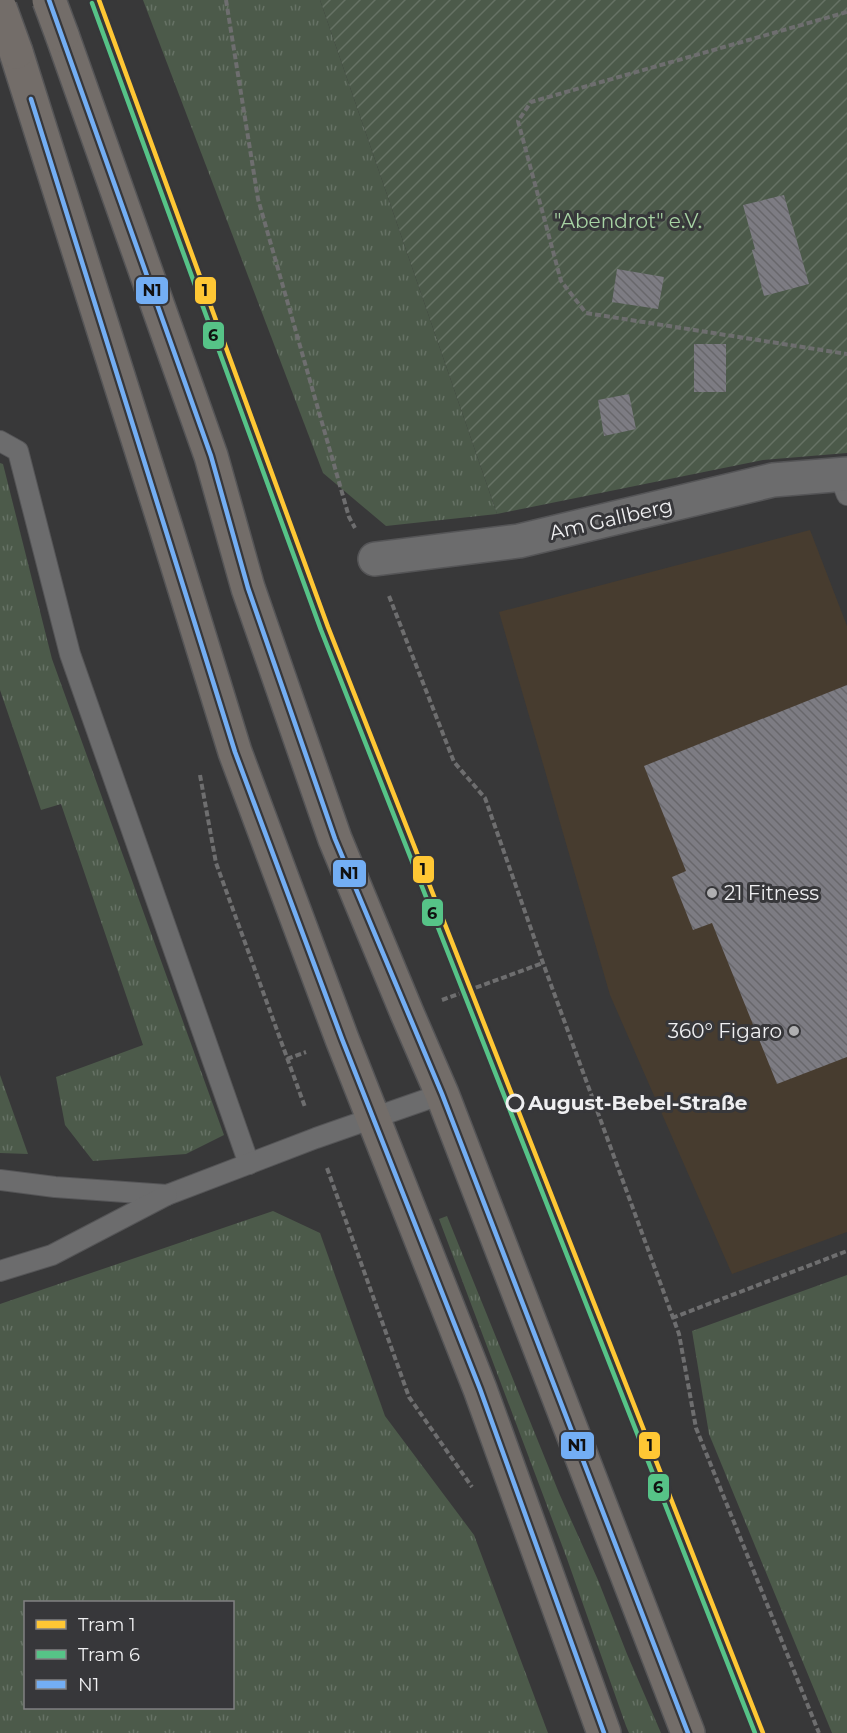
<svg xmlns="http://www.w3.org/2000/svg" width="847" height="1733" viewBox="0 0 847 1733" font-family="Montserrat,sans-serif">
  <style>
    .commercial { fill: #473c2f }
    .grass { fill: url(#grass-tufts); fill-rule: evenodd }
    .garden { fill: url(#garden-furrows) }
    .building { fill: url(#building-back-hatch) }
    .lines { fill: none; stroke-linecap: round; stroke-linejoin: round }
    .service-casing { stroke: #555557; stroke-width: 22 }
    .minor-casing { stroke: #555557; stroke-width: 36 }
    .primary-casing { stroke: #555557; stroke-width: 36 }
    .path { stroke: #6e6e6f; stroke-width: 4; stroke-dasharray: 6 3; stroke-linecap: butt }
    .service { stroke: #6c6c6d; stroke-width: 20 }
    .minor { stroke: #6c6c6d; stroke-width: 33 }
    .primary { stroke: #736d69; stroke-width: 33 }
    .primary-bridge-casing { stroke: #555557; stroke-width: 36; stroke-linecap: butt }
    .primary-bridge { stroke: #736d69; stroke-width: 33 }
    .bus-1-casing { stroke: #37373a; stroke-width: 9 }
    .bus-1 { stroke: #73aef4; stroke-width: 4.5 }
    .tram-1-casing { stroke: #37373a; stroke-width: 9 }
    .tram-2-casing { stroke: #37373a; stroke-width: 9 }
    .tram-1 { stroke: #ffc734; stroke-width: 4.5 }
    .tram-2 { stroke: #56c387; stroke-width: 4.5 }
    .poi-dot { fill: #afafb1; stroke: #37373a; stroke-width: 2 }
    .stop-dot { fill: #37373a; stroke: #efeff1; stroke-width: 3 }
    .labels { text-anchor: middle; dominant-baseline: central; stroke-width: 6; stroke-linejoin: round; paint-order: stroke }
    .park-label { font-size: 20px; fill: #a7d3a4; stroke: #37373a }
    .street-label { font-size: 20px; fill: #efeff1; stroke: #37373a }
    .poi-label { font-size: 20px; fill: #efeff1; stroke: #37373a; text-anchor: start }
    .stop-label { font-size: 20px; font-weight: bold; fill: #efeff1; stroke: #37373a; text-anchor: start }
    .line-badge { stroke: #37373a; stroke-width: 2 }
    .pale-badge-label { font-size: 16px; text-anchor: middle; font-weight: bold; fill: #111 }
  </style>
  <defs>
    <pattern id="grass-tufts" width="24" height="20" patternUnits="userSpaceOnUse" patternTransform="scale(1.5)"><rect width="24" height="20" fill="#4c5a4a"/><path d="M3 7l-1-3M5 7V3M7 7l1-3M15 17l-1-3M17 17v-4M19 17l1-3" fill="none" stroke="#667265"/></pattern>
    <pattern id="garden-furrows" width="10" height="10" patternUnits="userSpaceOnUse" patternTransform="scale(1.5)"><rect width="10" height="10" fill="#4c5a4a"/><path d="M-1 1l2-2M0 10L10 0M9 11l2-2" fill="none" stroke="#667265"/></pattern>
    <pattern id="building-back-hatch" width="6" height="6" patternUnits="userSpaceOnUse" patternTransform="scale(1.5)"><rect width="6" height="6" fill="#7d7c83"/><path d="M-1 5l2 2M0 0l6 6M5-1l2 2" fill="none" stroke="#68676b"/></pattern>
  </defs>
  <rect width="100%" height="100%" fill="#383839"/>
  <!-- commercial -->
  <polygon class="commercial" points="810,530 847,626 847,1232 732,1274 610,995 499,612"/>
  <!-- grass -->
  <g class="grass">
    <polygon points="143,0 320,0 497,514 386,526 323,473"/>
    <polygon points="0,463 3,464 52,659 224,1135 186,1154 93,1161 65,1125 56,1077 143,1045 61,804 41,810 0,690"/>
    <polygon points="0,1075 28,1154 0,1153"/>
    <path d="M273,1211L320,1233L385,1416L474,1535L548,1733H0V1304ZM26,1602H232V1708H26Z"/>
    <polygon points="447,1216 559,1493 598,1580 627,1654 661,1733 629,1733 626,1726 566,1556 439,1219"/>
    <polygon points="847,1275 847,1733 832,1733 709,1434 692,1331"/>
  </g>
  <!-- garden -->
  <polygon class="garden" points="320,0 847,0 847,453 763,460 497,514"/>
  <!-- building -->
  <g class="building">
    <polygon points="784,195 809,284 764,296 752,250 755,249 743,205"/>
    <polygon points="617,269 664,277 658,309 612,302"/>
    <rect x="694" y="344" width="32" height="48"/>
    <polygon points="629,394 636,429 604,436 598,400"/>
    <polygon points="847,685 847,1057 777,1084 712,923 693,930 672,877 686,871 644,766"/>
  </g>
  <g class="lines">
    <defs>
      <g id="service">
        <polyline points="0,441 18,451 70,654 249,1164"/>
        <polyline points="839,475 847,495"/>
        <polyline points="0,1180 55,1187 167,1195 316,1138 442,1094"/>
        <polyline points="0,1271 52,1255 167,1195"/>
      </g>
      <polyline id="minor" points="375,559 519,541 773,480 847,474"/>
      <g id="primary">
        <polyline points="62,35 211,456 248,588 335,839 407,1013 442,1094 688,1733"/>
        <polyline points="16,52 166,528 235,752 342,1039 480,1389 604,1733"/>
      </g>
    </defs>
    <!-- service casing -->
    <use href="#service" class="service-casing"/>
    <!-- minor casing -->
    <use href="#minor" class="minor-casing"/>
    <!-- primary casing -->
    <use href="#primary" class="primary-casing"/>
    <!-- path -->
    <g class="path">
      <polyline points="226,0 258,199 349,517 355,528"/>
      <polyline points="847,12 531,102 518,121 561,281 586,313 847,354"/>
      <polyline points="389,596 454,762 485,798 543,963 679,1334 696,1428 819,1733"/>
      <polyline points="200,775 216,863 305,1107"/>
      <polyline points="442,1000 543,963"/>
      <polyline points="287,1059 306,1052"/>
      <polyline points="327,1168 409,1397 472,1487"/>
      <polyline points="672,1318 847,1251"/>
    </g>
    <!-- service -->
    <use href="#service" class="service"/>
    <!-- minor -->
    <use href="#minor" class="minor"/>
    <!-- primary -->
    <use href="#primary" class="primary"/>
    <defs>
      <g id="primary-bridge">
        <polyline points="49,0 62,35"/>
        <polyline points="0,8 16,52"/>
      </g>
    </defs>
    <!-- primary-bridge casing -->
    <use href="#primary-bridge" class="primary-bridge-casing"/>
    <!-- primary-bridge -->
    <use href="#primary-bridge" class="primary-bridge"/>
    <defs>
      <g id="bus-1">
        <polyline points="49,0 211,456 248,588 335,839 442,1094 688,1733"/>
        <polyline points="31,99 235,752 342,1039 480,1389 604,1733"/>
      </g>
    </defs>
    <!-- bus-1 casing -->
    <use href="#bus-1" class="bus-1-casing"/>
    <!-- bus-1 -->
    <use href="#bus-1" class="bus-1"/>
    <defs>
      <polyline id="tram-1" points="99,0 328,627 763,1733"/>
      <polyline id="tram-2" points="92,3 321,630 755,1733"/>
    </defs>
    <!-- tram-1 casing -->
    <use href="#tram-1" class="tram-1-casing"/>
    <!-- tram-2 casing -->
    <use href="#tram-2" class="tram-2-casing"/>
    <!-- tram-1 -->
    <use href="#tram-1" class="tram-1"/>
    <!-- tram-2 -->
    <use href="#tram-2" class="tram-2"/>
  </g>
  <!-- markers -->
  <g class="poi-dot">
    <circle cx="712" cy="893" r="6"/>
    <circle cx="794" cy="1031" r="6"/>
  </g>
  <circle class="stop-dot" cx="515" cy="1103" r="8"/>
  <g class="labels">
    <!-- park labels -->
    <g class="park-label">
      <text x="628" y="221">"Abendrot" e.V.</text>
    </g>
    <!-- street labels -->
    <g class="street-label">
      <text transform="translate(611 519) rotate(-13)">Am Gallberg</text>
    </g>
    <!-- poi labels -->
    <g class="poi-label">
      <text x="724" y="893">21 Fitness</text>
      <text x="782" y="1031" text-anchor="end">360° Figaro</text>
    </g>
    <!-- stop labels -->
    <g class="stop-label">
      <text x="528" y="1103">August-Bebel-Straße</text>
    </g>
  </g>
  <g class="line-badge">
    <rect x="135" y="276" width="34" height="29" rx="6" fill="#73aef4"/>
    <rect x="194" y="276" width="23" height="29" rx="6" fill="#ffc734"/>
    <rect x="202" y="321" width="23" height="29" rx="6" fill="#56c387"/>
    <rect x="412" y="855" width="23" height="29" rx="6" fill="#ffc734"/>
    <rect x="332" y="859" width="35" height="29" rx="6" fill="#73aef4"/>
    <rect x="421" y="898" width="23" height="29" rx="6" fill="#56c387"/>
    <rect x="638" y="1431" width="23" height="29" rx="6" fill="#ffc734"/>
    <rect x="560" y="1431" width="35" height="29" rx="6" fill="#73aef4"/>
    <rect x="647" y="1473" width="23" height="29" rx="6" fill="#56c387"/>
  </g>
  <g class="pale-badge-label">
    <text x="152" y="296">N1</text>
    <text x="205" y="296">1</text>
    <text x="213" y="341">6</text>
    <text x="423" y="875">1</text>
    <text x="349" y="879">N1</text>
    <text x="432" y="919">6</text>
    <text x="650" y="1451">1</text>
    <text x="577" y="1451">N1</text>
    <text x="658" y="1493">6</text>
  </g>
  <!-- legend -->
  <rect x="24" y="1601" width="210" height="108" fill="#37373a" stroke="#818183" stroke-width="1.5"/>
  <rect x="36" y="1620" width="30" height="9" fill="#ffc734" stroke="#818183" stroke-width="1.5"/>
  <text x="78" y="1631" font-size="18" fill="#efeff1">Tram 1</text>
  <rect x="36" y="1650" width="30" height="9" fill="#56c387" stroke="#818183" stroke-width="1.5"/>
  <text x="78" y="1661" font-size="18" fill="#efeff1">Tram 6</text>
  <rect x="36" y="1680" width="30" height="9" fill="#73aef4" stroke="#818183" stroke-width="1.5"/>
  <text x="78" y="1691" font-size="18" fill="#efeff1">N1</text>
</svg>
